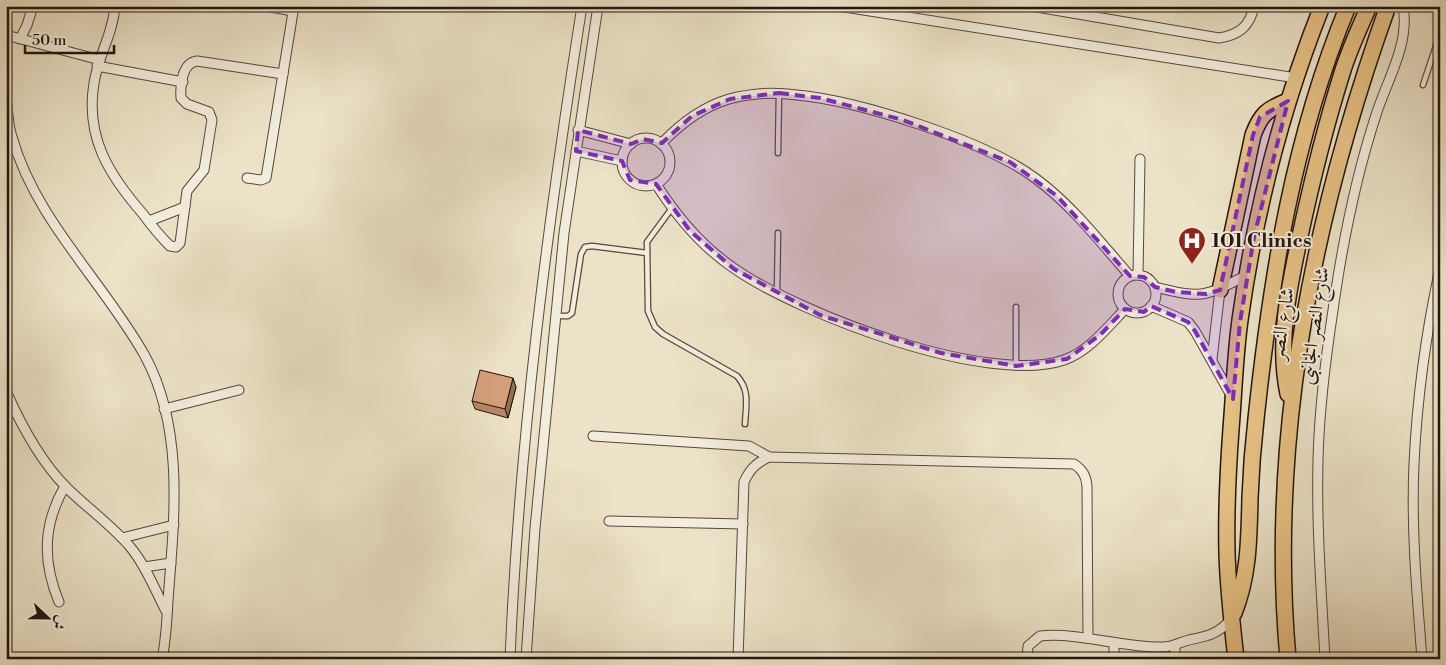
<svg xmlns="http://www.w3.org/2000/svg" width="1446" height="665" viewBox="0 0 1446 665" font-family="'Libre Bodoni',Amiri,serif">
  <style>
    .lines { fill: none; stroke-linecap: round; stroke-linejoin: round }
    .service-casing { stroke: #54483c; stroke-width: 7 }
    .minor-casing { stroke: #54483c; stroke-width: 11 }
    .primary-casing { stroke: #22150d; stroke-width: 18 }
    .service { stroke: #f2ecdb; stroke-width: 4.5 }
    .minor { stroke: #f2ecdb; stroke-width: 9 }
    .primary { stroke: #e6c184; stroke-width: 15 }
    .wall { fill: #b68868; stroke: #22150d }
    .shaded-wall { fill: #946f55; stroke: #22150d }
    .building { fill: #d49e79; stroke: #22150d }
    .marked { fill: #7b2cbf; fill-opacity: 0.2; stroke: #7b2cbf; stroke-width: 4; stroke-dasharray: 10 6; stroke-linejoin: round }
    .labels { text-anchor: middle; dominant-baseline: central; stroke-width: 4; stroke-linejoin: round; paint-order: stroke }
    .poi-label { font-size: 20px; font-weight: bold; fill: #22150d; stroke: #f2ecdb; text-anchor: start }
    .street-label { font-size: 20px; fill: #22150d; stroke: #f2ecdb }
  </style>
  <rect width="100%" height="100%" fill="#ebe2c7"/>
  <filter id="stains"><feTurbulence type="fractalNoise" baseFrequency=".004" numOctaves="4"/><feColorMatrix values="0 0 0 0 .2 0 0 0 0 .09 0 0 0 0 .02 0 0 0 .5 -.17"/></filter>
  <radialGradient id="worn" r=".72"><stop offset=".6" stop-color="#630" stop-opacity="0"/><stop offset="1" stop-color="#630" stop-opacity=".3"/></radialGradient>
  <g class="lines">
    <defs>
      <g id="service">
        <polyline points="1439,6 1440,17"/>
        <polyline points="1423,85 1440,34"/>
        <polyline points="778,153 779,93"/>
        <path d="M672,208L647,242L648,311L655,327L663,334L737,376C750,390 746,406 745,424"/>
        <polyline points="777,292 778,233"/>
        <polyline points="555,316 568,316 572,313 581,254 585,247 592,246 647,253"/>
        <polyline points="1016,365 1016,307"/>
      </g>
      <g id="minor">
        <path d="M115,6C113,34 98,56 94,83C85,137 109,175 143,214C151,225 160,236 170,246L176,247L180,243L187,191L204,170L212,120L209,112L187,104L181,98C180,85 182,63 197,61L283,74"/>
        <polyline points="265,6 293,11"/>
        <polyline points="838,6 1296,78"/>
        <path d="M1031,6L1219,38C1238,35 1250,27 1254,6"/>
        <polyline points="6,35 100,60"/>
        <polyline points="20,39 27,25 33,6"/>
        <polyline points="97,66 183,82"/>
        <path d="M6,99C8,112 8,125 12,137C36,221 103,281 145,356C183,426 175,512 169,587C167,611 167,636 162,659"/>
        <polyline points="578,130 631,144"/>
        <circle cx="646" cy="162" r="24"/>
        <path d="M661,144C680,124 702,107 729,99C751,93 775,92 797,95C860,101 985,141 1035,178C1072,205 1100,242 1130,276"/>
        <polyline points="6,148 11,135"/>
        <polyline points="576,151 622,161"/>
        <polyline points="247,178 261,180 266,178 294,6"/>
        <path d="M656,184C677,217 702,247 735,269C800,314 988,386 1064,360C1088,352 1108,327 1125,309"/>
        <polyline points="149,221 185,207"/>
        <polyline points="1138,275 1140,159"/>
        <circle cx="1137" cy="294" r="19"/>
        <path d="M1155,287C1203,299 1204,297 1247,275"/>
        <polyline points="1151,306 1188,322 1195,331 1232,397"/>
        <polyline points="1212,359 1220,290"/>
        <path d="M6,391C21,425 41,462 67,488C86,507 115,528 131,548C146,566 155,590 166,611"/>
        <polyline points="164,409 239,390"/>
        <polyline points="593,436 749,446 769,457"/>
        <polyline points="609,521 743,524"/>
        <polyline points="122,538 174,525"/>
        <polyline points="144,567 171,563"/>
        <path d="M59,602C42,561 43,524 65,486"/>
        <path d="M510,659C519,440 548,222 582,6"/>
        <polyline points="526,659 535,528 564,233 598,6"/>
        <path d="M738,659L744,482C750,469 756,463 769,457L1074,464C1083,470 1086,476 1087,486L1088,638"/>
        <path d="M1027,659L1028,646L1040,636C1081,632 1122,648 1163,647C1173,647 1180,642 1189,640C1208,636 1219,634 1232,618"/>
        <polyline points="1114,659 1114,644"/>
        <polyline points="1175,659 1175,645"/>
        <path d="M1325,659C1321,585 1315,509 1319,435C1322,382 1330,329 1338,277C1347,222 1359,167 1376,115C1387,80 1410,44 1403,6"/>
        <path d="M1422,659C1417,594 1411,529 1414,464C1417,398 1426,333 1440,268"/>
      </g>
      <g id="primary">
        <path d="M1220,290L1253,135C1261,114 1267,109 1288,101"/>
        <path d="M1288,394C1277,340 1289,288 1300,236C1312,180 1326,124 1343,70C1350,48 1360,27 1369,6"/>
        <path d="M1234,613C1249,576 1249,538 1250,498C1251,471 1253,445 1256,419C1271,278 1293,138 1348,6"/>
        <path d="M1236,659C1232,624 1228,589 1227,553C1226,512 1228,470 1231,429C1234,393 1235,356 1240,320C1255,212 1282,107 1322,6"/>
        <path d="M1288,659C1268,436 1313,215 1388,6"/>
      </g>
    </defs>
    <!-- service casing -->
    <use href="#service" class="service-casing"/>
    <!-- minor casing -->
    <use href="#minor" class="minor-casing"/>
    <!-- primary casing -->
    <use href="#primary" class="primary-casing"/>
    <!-- service -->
    <use href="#service" class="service"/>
    <!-- minor -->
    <use href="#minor" class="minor"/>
    <!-- primary -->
    <use href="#primary" class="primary"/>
  </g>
  <!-- wall -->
  <polygon class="wall" points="516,387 508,418 475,409 472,401"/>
  <!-- shaded-wall -->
  <polygon class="shaded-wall" points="513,378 516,387 508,418 505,409"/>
  <!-- building -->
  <polygon class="building" points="480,370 513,378 505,409 472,401"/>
  <!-- marked area -->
  <path class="marked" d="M779,93L820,98L903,120L1010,162L1057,196L1130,276L1144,277L1155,287L1176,292L1206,294L1220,290L1253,135L1260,117L1288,101L1254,237L1240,322L1233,399L1195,331L1188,322L1151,306L1144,312L1125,309L1100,335L1067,359L1016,366L941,353L820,315L734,269L690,231L656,184L630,180L622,161L576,151L578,130L631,144L643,139L662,143L692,116L730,99Z"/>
  <!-- icons -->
  <defs>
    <symbol id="hospital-pin" viewBox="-11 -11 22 30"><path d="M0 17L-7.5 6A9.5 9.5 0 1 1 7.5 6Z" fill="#8f2418" stroke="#f2ecdb"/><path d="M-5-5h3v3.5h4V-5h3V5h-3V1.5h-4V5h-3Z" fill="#fff"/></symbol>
  </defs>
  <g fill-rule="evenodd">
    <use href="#hospital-pin" x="1176" y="225" width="32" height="43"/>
  </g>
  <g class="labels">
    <!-- poi labels -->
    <g class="poi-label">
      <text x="1211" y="241">101 Clinics</text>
    </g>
    <!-- street labels -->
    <g class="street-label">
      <text transform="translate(1283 324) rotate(-81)">شارع النصر</text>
      <text transform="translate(1315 326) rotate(-82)">شارع النصر الجانبى</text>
    </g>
  </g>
  <!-- margin -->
  <rect width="1446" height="665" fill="none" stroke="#ebe2c7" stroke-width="25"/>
  <rect x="8" y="8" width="1431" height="650" fill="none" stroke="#22150d" stroke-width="2.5"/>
  <rect x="12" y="12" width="1421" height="640" fill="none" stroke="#22150d"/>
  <!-- north arrow -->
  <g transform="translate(48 618) rotate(112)" stroke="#f2ecdb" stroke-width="4" paint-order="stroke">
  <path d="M0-4L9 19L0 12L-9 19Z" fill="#22150d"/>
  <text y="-8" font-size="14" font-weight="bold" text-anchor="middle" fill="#22150d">ش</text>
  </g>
  <!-- scale -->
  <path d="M25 45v8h89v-8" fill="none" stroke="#22150d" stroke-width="2.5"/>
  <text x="32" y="45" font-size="15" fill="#22150d" stroke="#f2ecdb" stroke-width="4" paint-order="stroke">50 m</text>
  <rect width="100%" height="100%" filter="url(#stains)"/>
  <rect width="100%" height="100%" fill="url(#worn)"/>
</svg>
